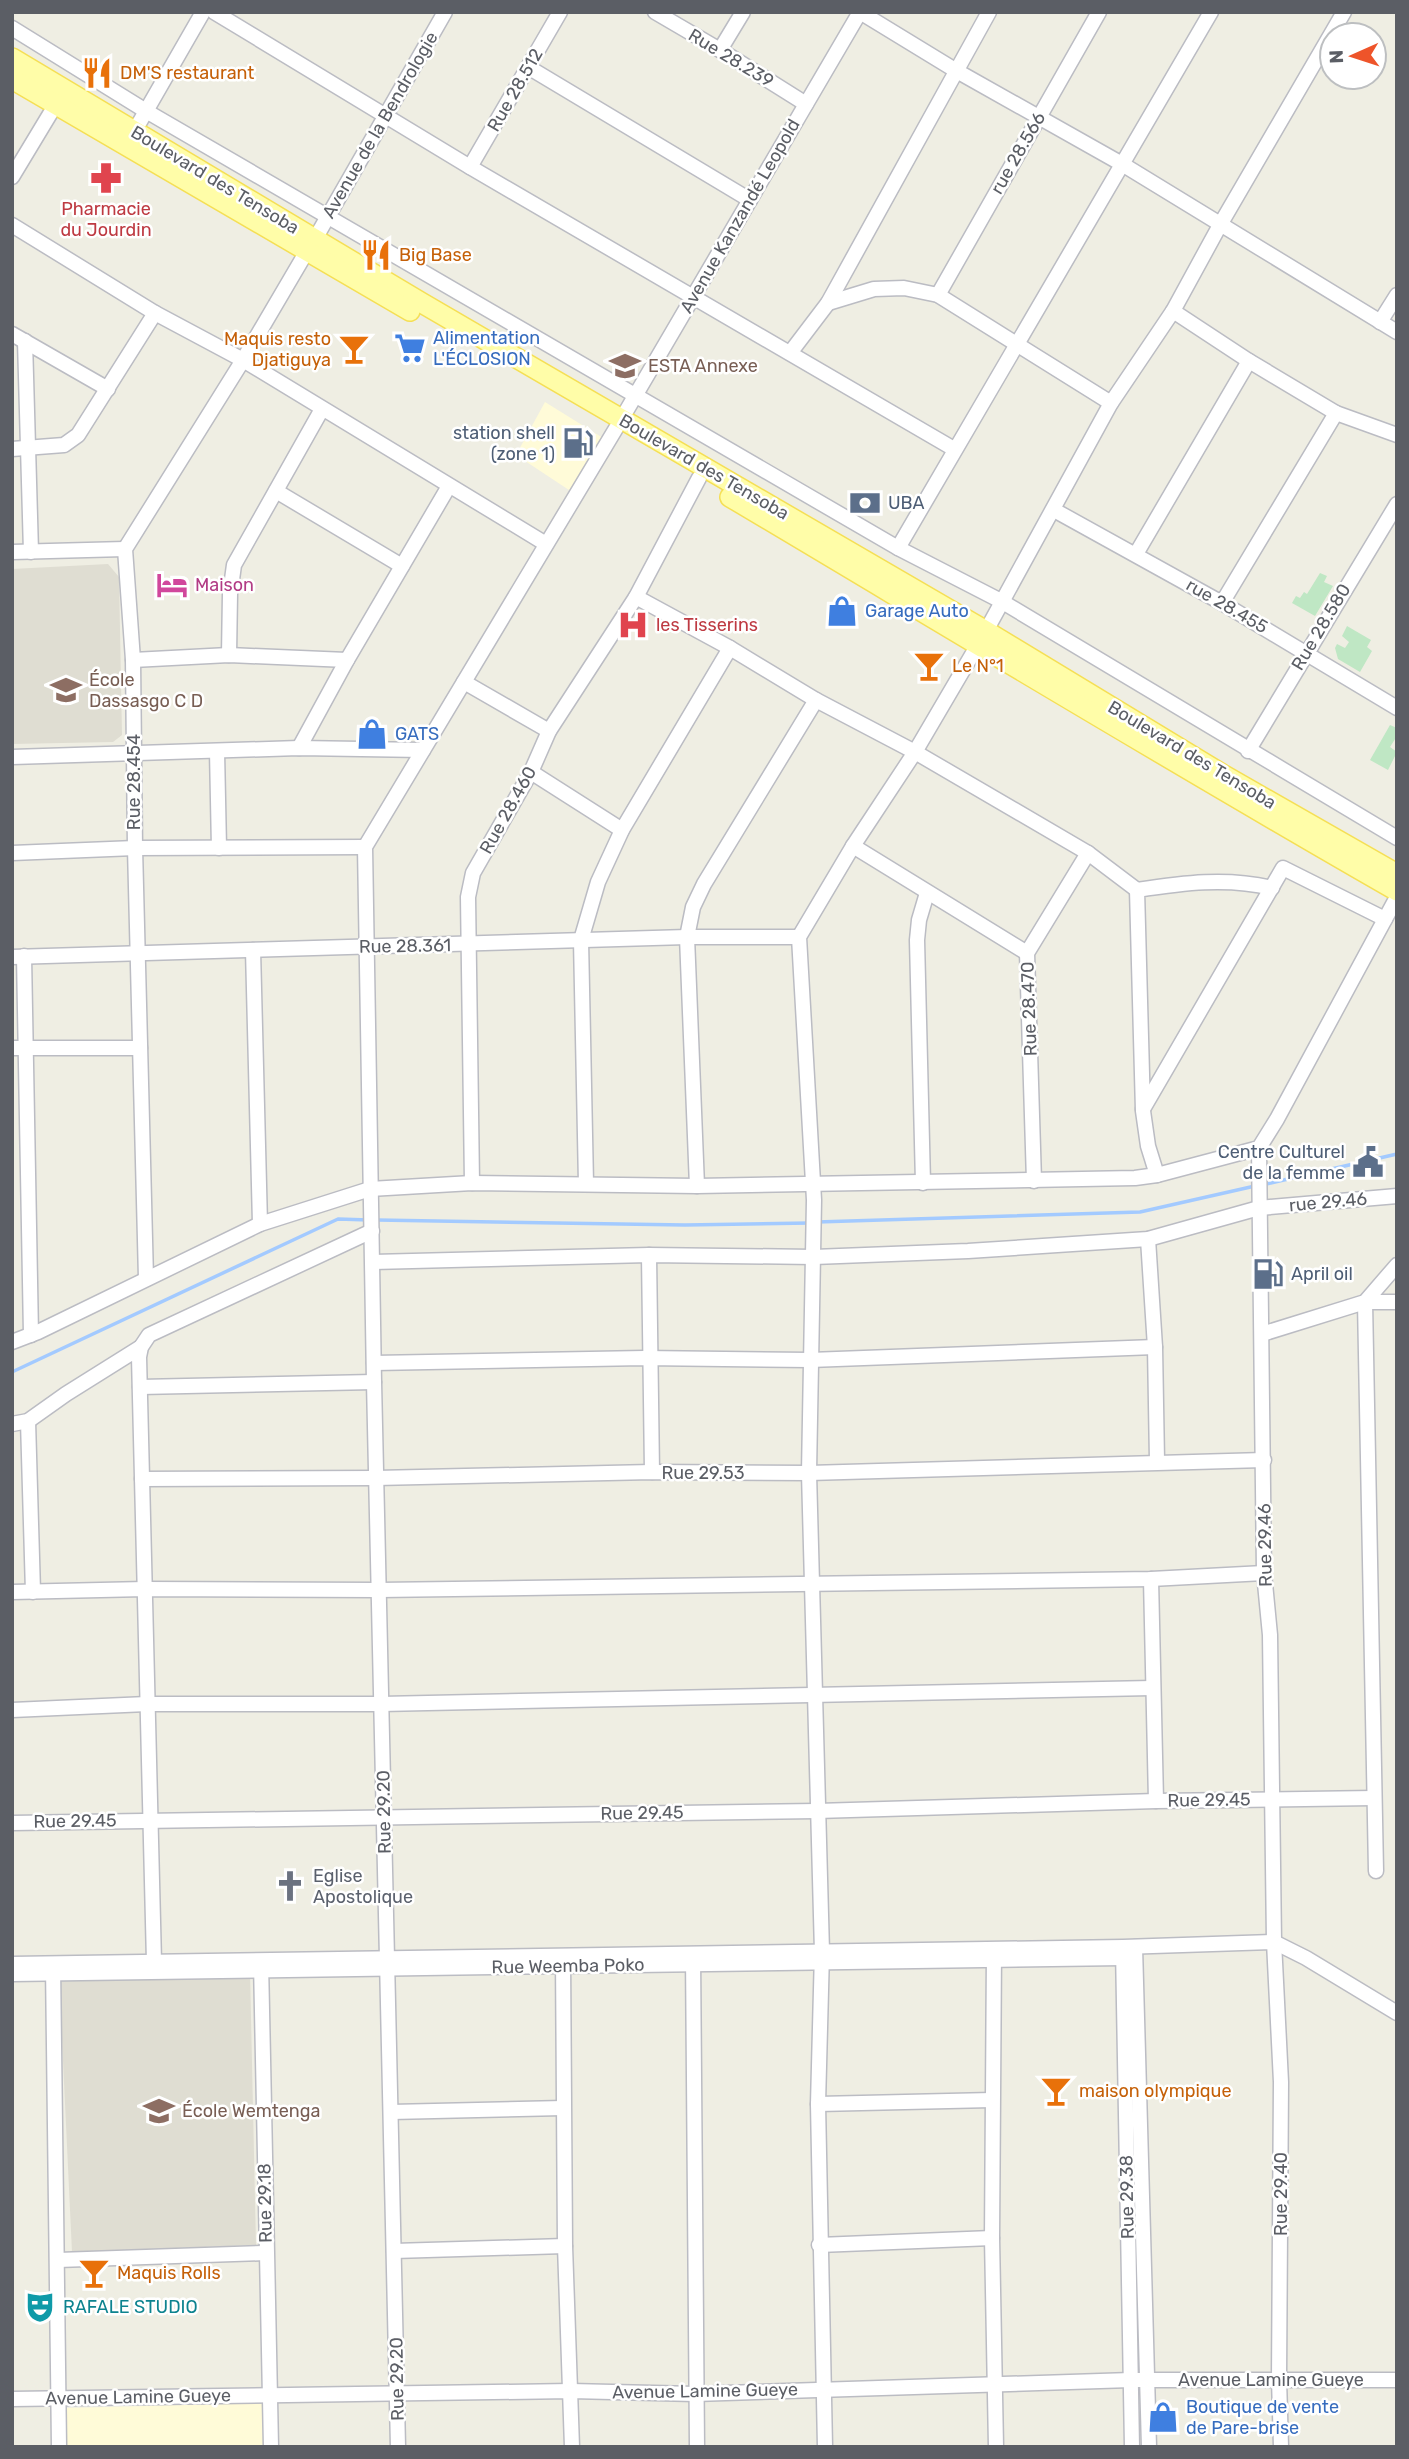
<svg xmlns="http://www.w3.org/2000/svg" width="1409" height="2459" viewBox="0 0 1409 2459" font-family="Rubik,sans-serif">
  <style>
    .commercial { fill: #fffbd8 }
    .education { fill: #dfddd2 }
    .grass { fill: #bfe7c4 }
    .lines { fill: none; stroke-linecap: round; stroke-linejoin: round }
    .stream { stroke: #a3caff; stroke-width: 3.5 }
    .minor-casing { stroke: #bbbcc3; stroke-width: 17 }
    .major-casing { stroke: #f5df55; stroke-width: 22 }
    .minor { stroke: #fff; stroke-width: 14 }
    .major { stroke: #fffda8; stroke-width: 19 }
    .labels { text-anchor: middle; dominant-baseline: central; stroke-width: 5; stroke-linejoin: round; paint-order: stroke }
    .street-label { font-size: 18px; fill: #5b5e65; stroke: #fff }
    .food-label { font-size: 18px; fill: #c56008; stroke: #fff; text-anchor: start }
    .health-label { font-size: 18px; fill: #be3a42; stroke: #fff }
    .shop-label { font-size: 18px; fill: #366cbe; stroke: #fff; text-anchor: start }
    .education-label { font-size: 18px; fill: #785e54; stroke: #fff; text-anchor: start }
    .service-label { font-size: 18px; fill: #4e5e75; stroke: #fff; text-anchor: end }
    .hotel-label { font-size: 18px; fill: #b23c85; stroke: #fff; text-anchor: start }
    .worship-label { font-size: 18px; fill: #5b616d; stroke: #fff; text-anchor: start }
    .culture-label { font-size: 18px; fill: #0d838f; stroke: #fff; text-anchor: start }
  </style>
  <rect width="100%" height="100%" fill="#efeee3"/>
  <!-- commercial -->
  <g class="commercial">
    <polygon points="545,402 603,438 572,492 516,455"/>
    <polygon points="265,2403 266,2447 67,2447 67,2408"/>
  </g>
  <!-- education -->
  <g class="education">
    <polygon points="108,564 119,577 122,735 113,742 12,744 12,569"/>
    <polygon points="250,1972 256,2245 72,2252 59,1976"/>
  </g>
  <!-- grass -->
  <g class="grass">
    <polygon points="1320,573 1327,576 1324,582 1333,586 1315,616 1292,603 1296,596 1300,598 1304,592 1307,594"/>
    <polygon points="1347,626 1371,640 1367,647 1372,651 1360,672 1338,659 1335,648 1337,644 1345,648 1349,642 1342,636"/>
    <polygon points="1390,725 1397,728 1397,736 1390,747 1397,752 1388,770 1370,760"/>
  </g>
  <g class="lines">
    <!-- stream -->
    <g class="stream">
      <polyline points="1262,1185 1397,1154"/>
      <polyline points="377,1220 685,1225 810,1223"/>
      <polyline points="817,1222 1140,1212 1255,1186"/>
      <polyline points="12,1372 338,1219 369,1220"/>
    </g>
    <defs>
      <g id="minor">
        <polyline points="214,12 470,167 954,449"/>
        <polyline points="655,12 720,50 806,104"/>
        <polyline points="860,12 955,70 1122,164 1397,332"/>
        <polyline points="12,28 146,111 898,548 1001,601 1397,838"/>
        <polyline points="720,50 743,12"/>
        <polyline points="528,67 750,200"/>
        <polyline points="134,132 203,12"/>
        <polyline points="470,167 560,12"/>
        <polyline points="12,177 56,104"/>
        <polyline points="12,225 155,313 243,360 546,544"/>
        <polyline points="315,239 445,12"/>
        <polyline points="938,295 1099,12"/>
        <polyline points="828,303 874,289 904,288 938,295 1111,403"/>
        <polyline points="1173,311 1249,361 1336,413 1397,435"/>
        <polyline points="1380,322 1397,295"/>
        <polyline points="12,334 108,389"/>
        <polyline points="25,341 31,552"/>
        <polyline points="790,353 828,303 989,12"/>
        <polyline points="12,449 64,445 78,435 155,313"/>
        <polyline points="276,491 402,566"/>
        <polyline points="1054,510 1222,603 1397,708"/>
        <polyline points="898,548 1211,12"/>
        <polyline points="12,552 125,549"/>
        <polyline points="1136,554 1249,361"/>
        <polyline points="636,597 730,648 816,700 915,752 1088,853 1137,890"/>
        <polyline points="1222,603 1336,413"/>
        <polyline points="229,655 230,594 234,565 322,409"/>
        <polyline points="133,660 229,655 347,660"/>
        <polyline points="464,682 549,731"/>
        <polyline points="299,748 347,660 449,486"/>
        <polyline points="217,751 219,848"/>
        <polyline points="1248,751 1397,504"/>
        <polyline points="12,757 299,748 423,750"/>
        <polyline points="531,772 622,830"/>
        <polyline points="853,846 1027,953"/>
        <polyline points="12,853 135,848 365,847"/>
        <polyline points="253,950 260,1224"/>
        <polyline points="24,956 31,1335"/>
        <polyline points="12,957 687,937 799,937"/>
        <polyline points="12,1048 140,1048"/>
        <polyline points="1143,1109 1283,868 1385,919"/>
        <polyline points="1259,1148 1264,1573 1270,1635 1274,1942 1281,2082 1279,2379 1281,2447"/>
        <path d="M1157,1175L1148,1146L1143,1111L1137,890C1183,883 1226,877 1272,888"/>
        <polyline points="1034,1181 1027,953 1088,853"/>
        <polyline points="472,1183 468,897 473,873 531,772 549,731 636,597 699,478"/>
        <polyline points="923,1183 917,940 919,920 927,893"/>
        <polyline points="586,1184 581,940 598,882 622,830 730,648"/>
        <polyline points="697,1186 687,937 693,907 704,884 816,700"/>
        <polyline points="1148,1239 1155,1347 1157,1461"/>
        <polyline points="649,1255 652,1472"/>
        <polyline points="373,1262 649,1255 814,1257 968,1251 1148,1239 1259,1208 1397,1196"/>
        <polyline points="146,1279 135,848 133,660 125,549 243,360 307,251"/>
        <polyline points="1262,1334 1365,1302 1397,1265"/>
        <polyline points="12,1342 38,1332 260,1224 370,1189 472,1183 697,1186 1135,1178 1157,1175 1259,1148 1277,1119 1397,897"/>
        <polyline points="374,1363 644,1358 810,1360 1155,1347"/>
        <polyline points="140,1387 374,1382"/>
        <polyline points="28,1421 33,1592"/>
        <polyline points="12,1424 28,1421 66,1394 141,1347"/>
        <polyline points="142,1479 376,1478 652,1472 809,1473 1264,1460"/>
        <polyline points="1151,1579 1156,1801"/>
        <polyline points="12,1592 145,1589 379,1590 1151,1579 1264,1573"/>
        <polyline points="12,1710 147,1704 381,1704 1152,1688"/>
        <polyline points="12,1823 817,1811 1156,1801 1374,1798"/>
        <polyline points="1376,1871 1365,1302 1397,1302"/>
        <polyline points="1135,1947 1149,2447"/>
        <polyline points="1123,1948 1132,2447"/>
        <polyline points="994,1951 992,2238 996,2447"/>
        <polyline points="693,1955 697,2447"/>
        <polyline points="563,1958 565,2246 572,2447"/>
        <polyline points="154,1962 139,1357 141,1347 149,1335 372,1231"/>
        <polyline points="261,1962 271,2447"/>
        <polyline points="12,1964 1123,1947 1274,1942 1306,1958 1397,2013"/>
        <polyline points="53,1965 59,2447"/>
        <polyline points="12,1974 1123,1958"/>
        <polyline points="818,2104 992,2100"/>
        <polyline points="391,2112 563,2108"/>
        <polyline points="819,2245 992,2238"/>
        <polyline points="394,2251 565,2246"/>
        <polyline points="58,2260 265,2253"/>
        <polyline points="12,2399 571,2391 695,2394 1131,2380 1397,2380"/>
        <polyline points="398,2447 374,1382 365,847 621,420 860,12"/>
        <polyline points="825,2447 818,2104 822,1952 809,1473 814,1200 799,937 853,846 915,752 986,631 1111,403 1173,311 1220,225 1344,12"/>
      </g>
      <g id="major">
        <polyline points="12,58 422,303 986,631 1222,774 1397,874"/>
        <polyline points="12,79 410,311"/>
        <path d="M730,497C952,629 1173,763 1397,891"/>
      </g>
    </defs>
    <!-- minor casing -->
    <use href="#minor" class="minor-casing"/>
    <!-- major casing -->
    <use href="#major" class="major-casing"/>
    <!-- minor -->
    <use href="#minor" class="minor"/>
    <!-- major -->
    <use href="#major" class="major"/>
  </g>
  <!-- icons -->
  <defs>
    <symbol id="restaurant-bare" viewBox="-9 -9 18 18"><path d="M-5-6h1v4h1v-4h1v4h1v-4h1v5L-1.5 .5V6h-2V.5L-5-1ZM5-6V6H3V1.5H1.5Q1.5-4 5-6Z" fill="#e8710a" stroke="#fff" stroke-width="2.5" paint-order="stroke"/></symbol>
    <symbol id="pharmacy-bare" viewBox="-9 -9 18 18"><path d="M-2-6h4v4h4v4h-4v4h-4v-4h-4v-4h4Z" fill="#e0444e" stroke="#fff" stroke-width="2.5" paint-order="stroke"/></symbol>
    <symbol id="supermarket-bare" viewBox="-9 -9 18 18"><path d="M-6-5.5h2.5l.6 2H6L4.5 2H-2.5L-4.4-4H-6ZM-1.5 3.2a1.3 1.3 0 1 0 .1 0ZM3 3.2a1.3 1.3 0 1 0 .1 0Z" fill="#3f7fe0" stroke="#fff" stroke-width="2.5" paint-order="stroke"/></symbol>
    <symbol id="bar-bare" viewBox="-9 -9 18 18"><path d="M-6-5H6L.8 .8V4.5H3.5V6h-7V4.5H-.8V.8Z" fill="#e8710a" stroke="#fff" stroke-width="2.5" paint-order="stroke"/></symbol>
    <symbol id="university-bare" viewBox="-9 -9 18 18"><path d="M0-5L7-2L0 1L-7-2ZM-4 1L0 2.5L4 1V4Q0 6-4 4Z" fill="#8d6e63" stroke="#fff" stroke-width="2.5" paint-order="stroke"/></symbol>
    <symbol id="fuel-bare" viewBox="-9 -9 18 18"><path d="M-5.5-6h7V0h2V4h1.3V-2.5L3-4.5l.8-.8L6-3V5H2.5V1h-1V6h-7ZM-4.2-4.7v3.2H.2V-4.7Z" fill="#5c6f8a" stroke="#fff" stroke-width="2.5" paint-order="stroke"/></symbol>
    <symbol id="bank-bare" viewBox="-9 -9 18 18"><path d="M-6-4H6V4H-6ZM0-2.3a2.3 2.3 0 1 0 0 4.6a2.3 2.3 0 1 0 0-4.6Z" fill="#5c6f8a" stroke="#fff" stroke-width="2.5" paint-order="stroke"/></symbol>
    <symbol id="hotel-bare" viewBox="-9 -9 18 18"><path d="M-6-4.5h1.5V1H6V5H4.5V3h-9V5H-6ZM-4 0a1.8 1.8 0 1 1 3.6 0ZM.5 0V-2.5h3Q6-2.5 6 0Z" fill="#d1479c" stroke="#fff" stroke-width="2.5" paint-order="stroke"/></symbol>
    <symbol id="shop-bare" viewBox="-9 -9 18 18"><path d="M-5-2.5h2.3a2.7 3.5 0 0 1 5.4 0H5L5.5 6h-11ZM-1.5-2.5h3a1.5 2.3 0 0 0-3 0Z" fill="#3f7fe0" stroke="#fff" stroke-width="2.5" paint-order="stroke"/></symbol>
    <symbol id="hospital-bare" viewBox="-9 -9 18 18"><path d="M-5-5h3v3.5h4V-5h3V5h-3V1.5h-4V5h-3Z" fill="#e0444e" stroke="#fff" stroke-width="2.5" paint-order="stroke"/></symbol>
    <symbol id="school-bare" viewBox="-9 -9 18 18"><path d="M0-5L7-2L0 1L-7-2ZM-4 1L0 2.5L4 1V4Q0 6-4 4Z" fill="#8d6e63" stroke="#fff" stroke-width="2.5" paint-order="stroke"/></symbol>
    <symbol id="civic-bare" viewBox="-9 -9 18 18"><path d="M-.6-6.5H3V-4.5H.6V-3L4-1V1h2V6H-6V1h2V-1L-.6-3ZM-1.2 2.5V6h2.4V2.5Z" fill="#5c6f8a" stroke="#fff" stroke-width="2.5" paint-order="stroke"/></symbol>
    <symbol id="church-bare" viewBox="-9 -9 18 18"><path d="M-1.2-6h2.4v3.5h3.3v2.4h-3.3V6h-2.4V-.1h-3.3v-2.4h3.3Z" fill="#6b7280" stroke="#fff" stroke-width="2.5" paint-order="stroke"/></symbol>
    <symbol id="theatre-bare" viewBox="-9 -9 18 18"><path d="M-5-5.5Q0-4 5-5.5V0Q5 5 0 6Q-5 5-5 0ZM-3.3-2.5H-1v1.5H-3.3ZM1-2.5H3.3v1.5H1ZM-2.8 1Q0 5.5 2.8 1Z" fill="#0f9aa8" stroke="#fff" stroke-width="2.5" paint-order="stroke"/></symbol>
  </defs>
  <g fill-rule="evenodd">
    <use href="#restaurant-bare" x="75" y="51" width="44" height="44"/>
    <use href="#pharmacy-bare" x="84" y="156" width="44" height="44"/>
    <use href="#restaurant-bare" x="354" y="233" width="44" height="44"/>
    <use href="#supermarket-bare" x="388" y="326" width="44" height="44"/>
    <use href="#bar-bare" x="332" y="327" width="44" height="44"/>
    <use href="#university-bare" x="603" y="344" width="44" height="44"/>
    <use href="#fuel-bare" x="556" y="421" width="44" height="44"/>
    <use href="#bank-bare" x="843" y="481" width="44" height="44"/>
    <use href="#hotel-bare" x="150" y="563" width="44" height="44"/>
    <use href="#shop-bare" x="820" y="589" width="44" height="44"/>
    <use href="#hospital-bare" x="611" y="603" width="44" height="44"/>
    <use href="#bar-bare" x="907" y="644" width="44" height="44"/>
    <use href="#school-bare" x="44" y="668" width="44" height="44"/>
    <use href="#shop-bare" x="350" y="712" width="44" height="44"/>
    <use href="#civic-bare" x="1346" y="1140" width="44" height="44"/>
    <use href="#fuel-bare" x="1246" y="1252" width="44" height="44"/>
    <use href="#church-bare" x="268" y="1864" width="44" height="44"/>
    <use href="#bar-bare" x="1034" y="2069" width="44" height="44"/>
    <use href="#school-bare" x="137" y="2089" width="44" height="44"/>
    <use href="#bar-bare" x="72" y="2251" width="44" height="44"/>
    <use href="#theatre-bare" x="18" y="2285" width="44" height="44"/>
    <use href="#shop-bare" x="1141" y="2395" width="44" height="44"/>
  </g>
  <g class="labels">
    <!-- street labels -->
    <g class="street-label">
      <text transform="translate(731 58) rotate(31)">Rue 28.239</text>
      <text transform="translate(515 90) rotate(-60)">Rue 28.512</text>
      <text transform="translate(380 125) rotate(-60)">Avenue de la Bendrologie</text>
      <text transform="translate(1018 153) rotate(-60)">rue 28.566</text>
      <text transform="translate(215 180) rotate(31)">Boulevard des Tensoba</text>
      <text transform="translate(740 216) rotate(-60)">Avenue Kanzandé Leopold</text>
      <text transform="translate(704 467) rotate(30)">Boulevard des Tensoba</text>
      <text transform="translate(1227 606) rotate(30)">rue 28.455</text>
      <text transform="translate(1321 627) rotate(-59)">Rue 28.580</text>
      <text transform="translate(1192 755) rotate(31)">Boulevard des Tensoba</text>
      <text transform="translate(134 782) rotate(-90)">Rue 28.454</text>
      <text transform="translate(508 810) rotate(-61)">Rue 28.460</text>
      <text transform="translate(405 946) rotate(-1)">Rue 28.361</text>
      <text transform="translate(1029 1009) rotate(-92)">Rue 28.470</text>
      <text transform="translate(1328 1202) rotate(-5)">rue 29.46</text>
      <text x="703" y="1473">Rue 29.53</text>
      <text transform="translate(1265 1545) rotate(-91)">Rue 29.46</text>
      <text transform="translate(1209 1800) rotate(-1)">Rue 29.45</text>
      <text transform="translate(384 1812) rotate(-91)">Rue 29.20</text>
      <text transform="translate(642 1813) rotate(-1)">Rue 29.45</text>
      <text transform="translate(75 1821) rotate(-1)">Rue 29.45</text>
      <text transform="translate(568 1966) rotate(-1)">Rue Weemba Poko</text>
      <text transform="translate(1281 2194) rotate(-90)">Rue 29.40</text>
      <text transform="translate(1127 2197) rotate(-91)">Rue 29.38</text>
      <text transform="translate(265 2203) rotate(-91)">Rue 29.18</text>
      <text transform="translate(397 2379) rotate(-91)">Rue 29.20</text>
      <text x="1271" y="2380">Avenue Lamine Gueye</text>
      <text transform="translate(705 2391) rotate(-1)">Avenue Lamine Gueye</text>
      <text transform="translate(138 2397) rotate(-1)">Avenue Lamine Gueye</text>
    </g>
    <!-- food labels -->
    <g class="food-label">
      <text x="120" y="73">DM'S restaurant</text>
      <text x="399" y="255">Big Base</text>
      <text x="331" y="339" text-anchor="end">Maquis resto<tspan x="331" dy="21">Djatiguya</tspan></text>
      <text x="952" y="666">Le N°1</text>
      <text x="1079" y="2091">maison olympique</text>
      <text x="117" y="2273">Maquis Rolls</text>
    </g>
    <!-- health labels -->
    <g class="health-label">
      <text x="106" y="209">Pharmacie<tspan x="106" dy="21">du Jourdin</tspan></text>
      <text x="656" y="625" text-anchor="start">les Tisserins</text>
    </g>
    <!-- shop labels -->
    <g class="shop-label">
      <text x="433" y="338">Alimentation<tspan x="433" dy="21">L'ÉCLOSION</tspan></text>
      <text x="865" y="611">Garage Auto</text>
      <text x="395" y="734">GATS</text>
      <text x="1186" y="2407">Boutique de vente<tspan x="1186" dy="21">de Pare-brise</tspan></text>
    </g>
    <!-- education labels -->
    <g class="education-label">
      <text x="648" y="366">ESTA Annexe</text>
      <text x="89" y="680">École<tspan x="89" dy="21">Dassasgo C D</tspan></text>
      <text x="182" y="2111">École Wemtenga</text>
    </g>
    <!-- service labels -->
    <g class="service-label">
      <text x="555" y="433">station shell<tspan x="555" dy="21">(zone 1)</tspan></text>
      <text x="888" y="503" text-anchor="start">UBA</text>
      <text x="1345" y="1152">Centre Culturel<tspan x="1345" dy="21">de la femme</tspan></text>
      <text x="1291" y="1274" text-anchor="start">April oil</text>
    </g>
    <!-- hotel labels -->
    <g class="hotel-label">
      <text x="195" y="585">Maison</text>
    </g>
    <!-- worship labels -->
    <g class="worship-label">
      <text x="313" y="1876">Eglise<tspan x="313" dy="21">Apostolique</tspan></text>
    </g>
    <!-- culture labels -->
    <g class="culture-label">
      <text x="63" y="2307">RAFALE STUDIO</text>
    </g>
  </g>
  <!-- border -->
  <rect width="1409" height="2459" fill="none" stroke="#5b5e65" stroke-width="28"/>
  <!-- north arrow -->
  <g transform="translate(1353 56) rotate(267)"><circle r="33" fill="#ffffff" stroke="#bdbfc1" stroke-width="2"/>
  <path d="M0-5L12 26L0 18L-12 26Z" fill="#ee542a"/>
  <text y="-10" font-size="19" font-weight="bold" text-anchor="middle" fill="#5b5e65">N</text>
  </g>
</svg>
